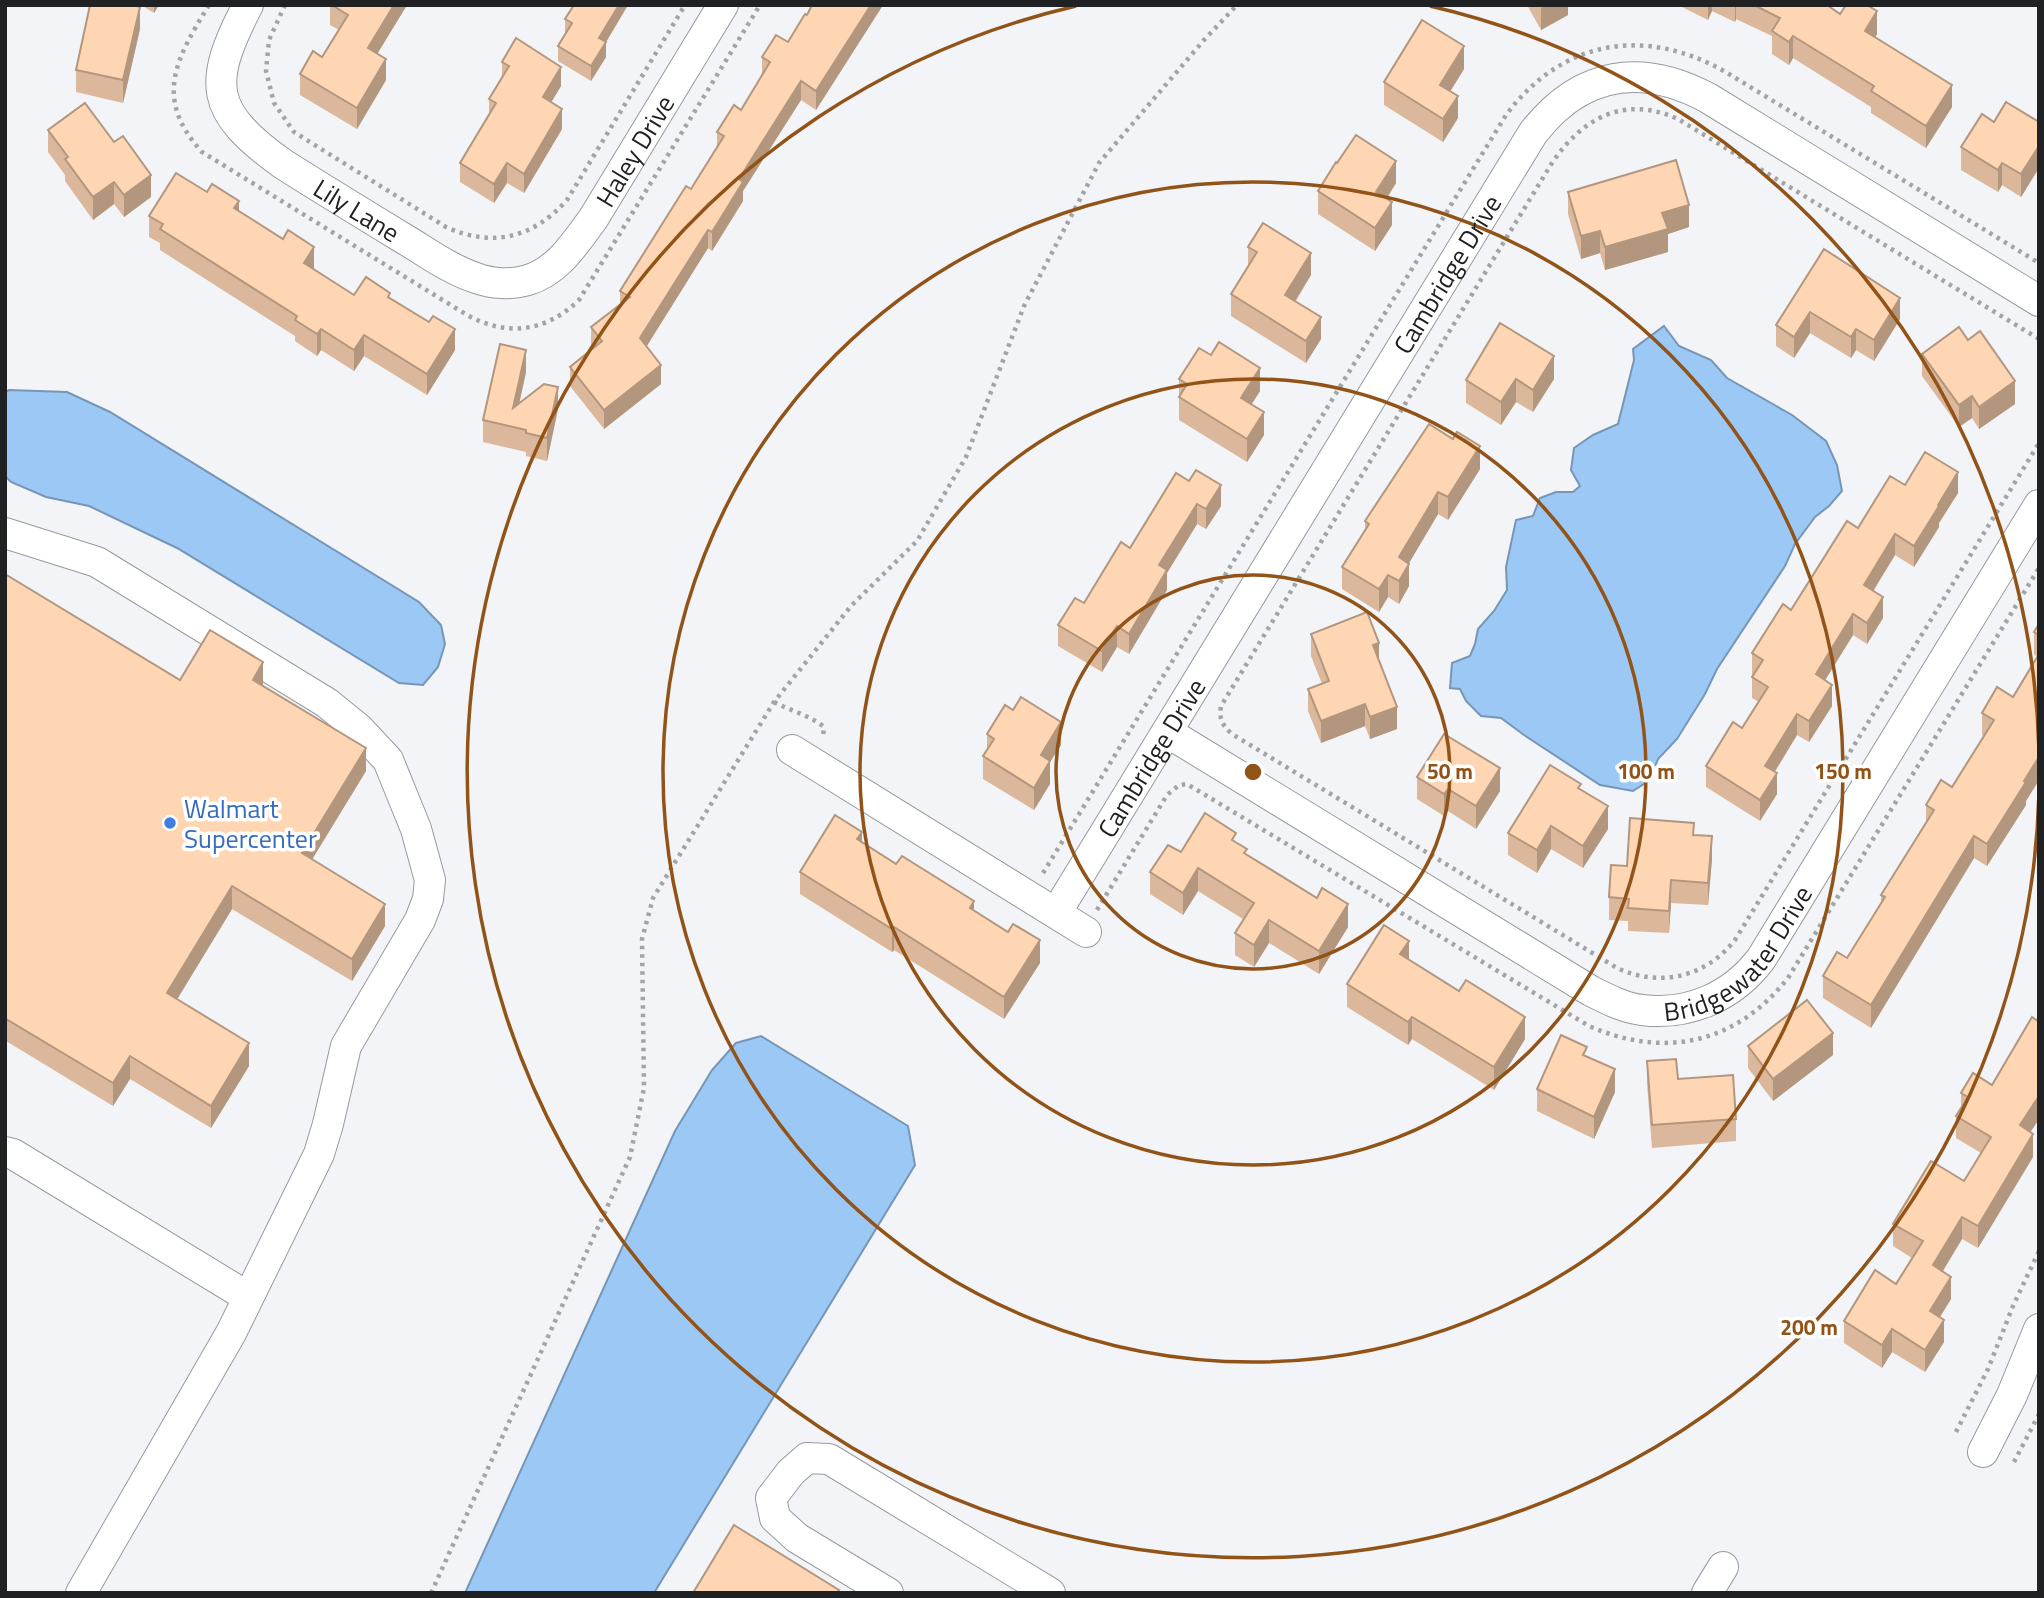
<svg xmlns="http://www.w3.org/2000/svg" width="2044" height="1598" viewBox="0 0 2044 1598" font-family="'Titillium Web',sans-serif">
  <style>
    .water { fill: #9cc8f6; stroke: #7796b6; stroke-width: 2 }
    .lines { fill: none; stroke-linecap: round; stroke-linejoin: round }
    .minor-casing { stroke: #989a9d; stroke-width: 32 }
    .path { stroke: #a2a4a6; stroke-width: 4.5; stroke-dasharray: 3.5 5; stroke-linecap: butt }
    .minor { stroke: #fff; stroke-width: 30 }
    .wall { fill: #dbb89b }
    .shaded-wall { fill: #b2967e }
    .building { fill: #ffd6b4; stroke: #b2967e; stroke-width: 2 }
    .ring { fill: none; stroke: #915318; stroke-width: 3.5 }
    .shop-dot { fill: #3f7fe0; stroke: #fff; stroke-width: 2.5 }
    .labels { text-anchor: middle; dominant-baseline: central; stroke-width: 7; stroke-linejoin: round; paint-order: stroke }
    .street-label { font-size: 26px; fill: #202122; stroke: #fff }
    .shop-label { font-size: 26px; fill: #366cbe; stroke: #fff; text-anchor: start }
    .centre { fill: #915318; stroke: #fff; stroke-width: 3.5 }
    .ring-label { font-size: 21px; text-anchor: middle; font-weight: bold; fill: #915318; stroke: #fff; stroke-width: 7; stroke-linejoin: round; paint-order: stroke }
  </style>
  <rect width="100%" height="100%" fill="#f2f4f7"/>
  <!-- water -->
  <g class="water">
    <polygon points="1664,326 1679,346 1711,360 1727,378 1792,415 1826,441 1837,465 1842,491 1829,506 1815,517 1795,544 1785,566 1717,669 1705,694 1677,739 1658,759 1650,780 1633,791 1600,785 1524,735 1501,718 1481,716 1466,701 1460,689 1450,688 1452,663 1470,656 1475,644 1478,629 1494,611 1507,590 1506,567 1516,520 1533,516 1540,498 1556,492 1573,492 1580,486 1571,470 1574,448 1593,435 1618,424 1634,360 1633,349"/>
    <polygon points="9,390 67,392 110,412 419,602 441,625 445,644 438,667 423,685 399,683 177,548 89,506 46,497 11,482 5,476 5,392"/>
    <polygon points="761,1036 908,1126 915,1165 654,1593 465,1593 675,1131 712,1070 736,1043"/>
  </g>
  <g class="lines">
    <defs>
      <g id="minor">
        <path id="s1" d="M248,5C207,84 209,111 283,164C324,190 365,215 406,240C428,253 451,270 476,278C492,284 512,285 528,280C558,271 575,243 593,219L723,5"/>
        <polyline points="5,533 97,562 327,703 359,729 388,760 416,829 430,880 428,899 420,920 346,1046 328,1124 319,1154 231,1333 81,1593"/>
        <path id="s2" d="M1167,732L1591,991C1607,999 1624,1008 1642,1010C1689,1016 1733,996 1761,959L2039,505"/>
        <polyline points="792,750 1086,932"/>
        <path id="s3" d="M1056,913L1533,133C1580,72 1641,62 1708,98L2039,301"/>
        <polyline points="5,1152 13,1154 248,1297"/>
        <polyline points="1983,1452 2012,1395 2039,1329"/>
        <polyline points="888,1593 797,1538 775,1518 771,1498 791,1472 807,1458 829,1459 1050,1593"/>
        <polyline points="1707,1593 1723,1567"/>
      </g>
    </defs>
    <!-- minor casing -->
    <use href="#minor" class="minor-casing"/>
    <!-- path -->
    <g class="path">
      <path d="M209,5C176,59 153,98 202,152L467,315C507,337 546,332 579,300L760,5"/>
      <path d="M285,5L269,40L266,71L274,103L294,132L446,227C493,248 533,238 567,200L685,5"/>
      <path d="M2039,339L1678,119C1625,95 1583,117 1552,163L1221,706C1219,719 1222,725 1232,734L1617,968C1660,988 1706,977 1735,940L2039,443"/>
      <path d="M774,702C791,711 809,715 824,727L823,737"/>
      <path d="M1043,873L1506,115C1562,40 1643,26 1724,71L2039,263"/>
      <path d="M1097,910L1167,795L1179,785L1187,784L1589,1026C1664,1059 1736,1044 1788,978L2039,568"/>
      <polyline points="1956,1432 1988,1369 2013,1306 2039,1251"/>
      <polyline points="2014,1462 2039,1414"/>
      <polyline points="431,1593 630,1157 644,1088 642,939 653,898 774,702 851,606 917,541 966,457 1024,306 1099,163 1204,40 1237,5"/>
    </g>
    <!-- minor -->
    <use href="#minor" class="minor"/>
  </g>
  <!-- wall -->
  <g class="wall">
    <polygon points="141,5 159,5 154,13"/>
    <polygon points="330,5 407,5 377,54 386,80 357,129 300,95 300,74 322,57 339,30 330,25"/>
    <polygon points="574,5 628,5 606,42 606,57 591,81 558,61 558,46 565,33 565,19"/>
    <polygon points="883,5 816,110 801,100 743,191 743,201 712,251 708,248 646,347 661,384 604,429 570,386 570,367 593,348 591,346 591,327 620,304 620,291 691,189 717,147 717,132 741,110 762,75 762,57 788,42 807,15"/>
    <polygon points="1527,5 1571,5 1568,7 1568,15 1541,30"/>
    <polygon points="1678,5 1827,5 1877,34 1875,37 1952,107 1926,148 1871,113 1871,107 1793,58 1789,65 1772,54 1772,36 1736,19 1735,22 1712,11 1708,20"/>
    <polygon points="140,29 123,103 76,92 76,70"/>
    <polygon points="502,62 561,86 551,102 562,129 524,193 507,183 494,203 460,182 460,163 489,115 489,99 502,78"/>
    <polygon points="1464,69 1450,91 1458,118 1443,142 1384,105 1384,82"/>
    <polygon points="1994,122 2039,122 2039,168 2021,197 2002,185 1998,192 1961,170 1961,147"/>
    <polygon points="48,130 151,197 124,217 114,204 93,220 65,181 65,175 48,152"/>
    <polygon points="1396,183 1387,199 1392,225 1375,251 1318,214 1318,191"/>
    <polygon points="1568,192 1689,227 1668,234 1668,252 1605,270 1600,253 1581,259 1568,214"/>
    <polygon points="239,211 314,268 313,269 354,295 390,298 455,350 427,395 364,356 354,371 321,350 317,356 295,341 295,336 160,250 160,243 149,237 149,216"/>
    <polygon points="1248,247 1311,275 1296,301 1321,339 1306,363 1231,316 1231,294 1248,267"/>
    <polygon points="1824,249 1900,319 1874,361 1856,350 1851,358 1810,333 1794,358 1776,346 1776,325"/>
    <polygon points="1968,340 2015,404 1979,429 1972,418 1959,427 1922,376 1922,354"/>
    <polygon points="526,372 519,404 558,409 547,461 526,456 526,452 483,442 483,420"/>
    <polygon points="1179,379 1260,391 1251,405 1264,435 1247,462 1179,420"/>
    <polygon points="1554,379 1533,412 1516,402 1501,425 1466,403 1466,380"/>
    <polygon points="1480,469 1448,520 1438,514 1409,563 1409,586 1399,604 1388,597 1379,612 1342,589 1342,567 1365,530 1365,521"/>
    <polygon points="1176,473 1221,506 1206,529 1197,524 1167,573 1167,590 1129,654 1117,647 1102,672 1058,646 1058,625 1084,603 1130,548"/>
    <polygon points="1905,485 1958,493 1939,523 1939,527 1914,567 1895,555 1873,591 1883,618 1867,644 1853,635 1825,680 1832,706 1809,742 1797,735 1775,772 1777,794 1760,821 1706,787 1706,766 1742,728 1759,702 1752,698 1752,677 1753,675 1752,674 1752,653 1791,610 1858,528"/>
    <polygon points="5,574 180,680 263,685 366,771 312,859 385,926 352,981 232,909 177,999 249,1066 211,1128 130,1079 113,1106 6,1041"/>
    <polygon points="2039,624 2039,780 2026,801 2026,805 1987,866 1974,858 1871,1028 1823,998 1823,976 1847,958 1881,902 1881,895 1926,823 1926,805 1952,787 1984,736 1982,735 1982,713 2013,697 2037,657 2034,654 2034,632"/>
    <polygon points="1311,634 1379,661 1397,729 1370,739 1365,726 1321,743 1308,711 1308,689 1322,684 1311,656"/>
    <polygon points="987,734 1061,745 1050,762 1050,784 1034,810 983,779 983,756 987,751"/>
    <polygon points="1417,777 1500,791 1476,829 1448,811 1444,816 1417,799"/>
    <polygon points="1581,789 1608,829 1583,868 1551,849 1537,873 1508,855 1508,833"/>
    <polygon points="1694,835 1712,859 1708,905 1671,903 1669,933 1628,931 1628,921 1609,920 1609,897 1627,866"/>
    <polygon points="862,842 974,910 1040,963 1004,1019 894,950 892,952 800,894 800,872"/>
    <polygon points="1236,842 1247,855 1348,927 1319,974 1269,943 1254,967 1235,955 1235,933 1243,919 1198,891 1183,915 1150,894 1150,872 1181,852"/>
    <polygon points="1409,960 1525,1039 1494,1090 1412,1039 1408,1045 1347,1007 1347,984"/>
    <polygon points="1748,1046 1833,1055 1773,1101 1748,1068"/>
    <polygon points="1587,1056 1615,1092 1594,1139 1537,1111 1537,1089"/>
    <polygon points="1647,1061 1678,1079 1736,1119 1736,1141 1652,1148 1647,1084"/>
    <polygon points="1961,1093 2039,1119 2030,1132 2033,1157 1978,1248 1962,1239 1943,1271 1951,1299 1940,1317 1944,1342 1925,1372 1892,1352 1882,1368 1844,1343 1844,1321 1896,1284 1912,1258 1893,1246 1893,1224 1964,1181 1981,1153 1956,1138 1956,1116 1961,1108"/>
  </g>
  <!-- shaded-wall -->
  <g class="shaded-wall">
    <polygon points="154,5 159,5 154,13"/>
    <polygon points="394,5 407,5 368,69 368,48"/>
    <polygon points="619,5 628,5 606,42 606,57 591,81 591,66 599,38"/>
    <polygon points="871,5 883,5 816,110 816,91"/>
    <polygon points="1545,5 1571,5 1568,7 1568,15 1541,30 1541,8"/>
    <polygon points="1708,5 1712,5 1712,11 1708,20"/>
    <polygon points="1735,5 1736,5 1736,19 1735,22"/>
    <polygon points="140,7 140,29 123,103 123,80"/>
    <polygon points="1877,11 1877,34 1865,53 1865,31"/>
    <polygon points="1793,36 1793,58 1789,65 1789,42"/>
    <polygon points="1464,46 1464,69 1440,108 1440,85"/>
    <polygon points="386,59 386,80 357,129 357,108"/>
    <polygon points="561,67 561,86 543,116 543,97"/>
    <polygon points="801,81 801,100 743,191 743,201 712,251 712,232 739,179"/>
    <polygon points="1952,85 1952,107 1926,148 1926,126"/>
    <polygon points="1458,96 1458,118 1443,142 1443,119"/>
    <polygon points="562,109 562,129 524,193 524,174"/>
    <polygon points="2039,146 2039,168 2021,197 2021,174"/>
    <polygon points="1396,161 1396,183 1376,214 1376,192"/>
    <polygon points="507,163 507,183 494,203 494,184"/>
    <polygon points="2002,163 2002,185 1998,192 1998,170"/>
    <polygon points="151,175 151,197 124,217 124,195"/>
    <polygon points="114,182 114,204 93,220 93,197"/>
    <polygon points="239,201 239,222 234,208"/>
    <polygon points="1392,202 1392,225 1375,251 1375,228"/>
    <polygon points="1689,205 1689,227 1668,234 1668,252 1605,270 1605,247 1662,213"/>
    <polygon points="708,230 708,248 640,357 640,338"/>
    <polygon points="1600,231 1600,253 1581,259 1581,236"/>
    <polygon points="314,247 314,268 304,285 304,263"/>
    <polygon points="1311,253 1311,275 1285,317 1285,295"/>
    <polygon points="1900,298 1900,319 1874,361 1874,340"/>
    <polygon points="1810,312 1810,333 1794,358 1794,337"/>
    <polygon points="1321,317 1321,339 1306,363 1306,341"/>
    <polygon points="321,329 321,350 317,356 317,334"/>
    <polygon points="455,329 455,350 427,395 427,374"/>
    <polygon points="1856,329 1856,350 1851,358 1851,337"/>
    <polygon points="364,335 364,356 354,371 354,350"/>
    <polygon points="526,350 526,372 514,427 513,408"/>
    <polygon points="1554,356 1554,379 1533,412 1533,390"/>
    <polygon points="661,365 661,384 604,429 604,410"/>
    <polygon points="1260,368 1260,391 1241,421 1241,398"/>
    <polygon points="1516,379 1516,402 1501,425 1501,402"/>
    <polygon points="2015,381 2015,404 1979,429 1979,407"/>
    <polygon points="558,387 558,409 547,461 547,438"/>
    <polygon points="1972,396 1972,418 1959,427 1959,405"/>
    <polygon points="1264,412 1264,435 1247,462 1247,439"/>
    <polygon points="1480,446 1480,469 1448,520 1448,497"/>
    <polygon points="1958,472 1958,493 1939,523 1939,527 1914,567 1914,546"/>
    <polygon points="1221,485 1221,506 1206,529 1206,509"/>
    <polygon points="1438,492 1438,514 1399,580 1399,557"/>
    <polygon points="1197,504 1197,524 1167,573 1167,590 1129,654 1129,634 1159,565"/>
    <polygon points="1895,534 1895,555 1864,606 1864,585"/>
    <polygon points="1409,564 1409,586 1399,604 1399,581"/>
    <polygon points="1388,575 1388,597 1379,612 1379,589"/>
    <polygon points="1883,597 1883,618 1867,644 1867,623"/>
    <polygon points="1853,614 1853,635 1816,695 1816,674"/>
    <polygon points="1117,626 1117,647 1102,672 1102,651"/>
    <polygon points="1379,643 1379,666 1373,645"/>
    <polygon points="263,662 263,685 253,702 253,680"/>
    <polygon points="1832,685 1832,706 1809,742 1809,721"/>
    <polygon points="1365,704 1365,726 1321,743 1321,721"/>
    <polygon points="1397,707 1397,729 1370,739 1370,717"/>
    <polygon points="1797,714 1797,735 1765,787 1765,766"/>
    <polygon points="1061,722 1061,745 1050,762 1050,784 1034,810 1034,788 1041,755"/>
    <polygon points="366,748 366,771 302,876 302,853"/>
    <polygon points="2039,757 2039,780 2026,801 2026,805 1987,866 1987,844"/>
    <polygon points="1500,768 1500,791 1476,829 1476,806"/>
    <polygon points="1777,773 1777,794 1760,821 1760,800"/>
    <polygon points="1448,789 1448,811 1444,816 1444,794"/>
    <polygon points="1608,806 1608,829 1583,868 1583,846"/>
    <polygon points="1551,826 1551,849 1537,873 1537,850"/>
    <polygon points="862,832 862,854 857,839"/>
    <polygon points="1712,836 1712,859 1708,905 1708,883"/>
    <polygon points="1974,836 1974,858 1871,1028 1871,1005"/>
    <polygon points="1198,868 1198,891 1183,915 1183,893"/>
    <polygon points="1671,880 1671,903 1669,933 1669,911"/>
    <polygon points="232,886 232,909 167,1016 167,993"/>
    <polygon points="974,901 974,923 970,908"/>
    <polygon points="385,904 385,926 352,981 352,959"/>
    <polygon points="1348,904 1348,927 1319,974 1319,951"/>
    <polygon points="1269,920 1269,943 1254,967 1254,945"/>
    <polygon points="894,927 894,950 892,952 892,929"/>
    <polygon points="1040,940 1040,963 1004,1019 1004,997"/>
    <polygon points="1409,941 1409,963 1400,954"/>
    <polygon points="1412,1017 1412,1039 1408,1045 1408,1022"/>
    <polygon points="1525,1017 1525,1039 1494,1090 1494,1067"/>
    <polygon points="6,1019 6,1041 5,1043 5,1020"/>
    <polygon points="1833,1033 1833,1055 1773,1101 1773,1079"/>
    <polygon points="249,1043 249,1066 211,1128 211,1106"/>
    <polygon points="130,1056 130,1079 113,1106 113,1083"/>
    <polygon points="1615,1069 1615,1092 1594,1139 1594,1117"/>
    <polygon points="2039,1096 2039,1119 2020,1148 2020,1125"/>
    <polygon points="2033,1134 2033,1157 1978,1248 1978,1226"/>
    <polygon points="1962,1217 1962,1239 1933,1287 1933,1265"/>
    <polygon points="1951,1277 1951,1299 1930,1333 1930,1311"/>
    <polygon points="1944,1320 1944,1342 1925,1372 1925,1350"/>
    <polygon points="1892,1329 1892,1352 1882,1368 1882,1345"/>
  </g>
  <!-- building -->
  <g class="building">
    <polygon points="90,5 133,5 140,7 123,80 76,70"/>
    <polygon points="332,5 394,5 368,48 386,59 357,108 300,74 313,51 322,57 348,15"/>
    <polygon points="574,5 619,5 599,38 606,42 591,66 558,46 572,23 565,19"/>
    <polygon points="812,5 871,5 816,91 801,81 739,179 743,182 712,232 708,230 640,338 661,365 604,410 570,367 602,341 591,327 630,297 620,291 686,186 691,189 724,136 717,132 734,105 741,110 770,62 762,57 776,35 788,42 805,14 807,15"/>
    <polygon points="1754,5 1827,5 1840,14 1846,5 1867,5 1877,11 1865,31 1952,85 1926,126 1871,91 1874,86 1793,36 1789,42 1772,31 1780,18"/>
    <polygon points="1422,20 1464,46 1440,85 1458,96 1443,119 1384,82"/>
    <polygon points="516,38 561,67 543,97 562,109 524,174 507,163 494,184 460,163 496,103 489,99 509,66 502,62"/>
    <polygon points="2006,102 2039,122 2039,146 2021,174 2002,163 1998,170 1961,147 1982,114 1994,122"/>
    <polygon points="85,103 114,142 123,136 151,175 124,195 114,182 93,197 65,159 68,157 48,130"/>
    <polygon points="1356,135 1396,161 1376,192 1392,202 1375,228 1318,191 1336,162 1337,163"/>
    <polygon points="1676,160 1689,205 1662,213 1668,229 1605,247 1600,231 1581,236 1568,192"/>
    <polygon points="176,173 207,192 212,184 239,201 234,208 283,239 288,230 314,247 304,263 354,295 366,277 390,293 388,297 429,322 433,316 455,329 427,374 364,335 354,350 321,329 317,334 295,320 297,316 160,229 163,224 149,216"/>
    <polygon points="1263,223 1311,253 1285,295 1321,317 1306,341 1231,294 1257,252 1248,247"/>
    <polygon points="1824,249 1900,298 1874,340 1856,329 1851,337 1810,312 1794,337 1776,325"/>
    <polygon points="1500,323 1554,356 1533,390 1516,379 1501,402 1466,380"/>
    <polygon points="1959,327 1968,340 1980,331 2015,381 1979,407 1972,396 1959,405 1922,354"/>
    <polygon points="1219,342 1260,368 1241,398 1264,412 1247,439 1179,397 1187,384 1179,379 1199,348 1211,355"/>
    <polygon points="500,344 526,350 513,408 544,384 558,387 547,438 526,433 526,430 483,420"/>
    <polygon points="1429,424 1453,439 1457,432 1480,446 1448,497 1438,492 1399,557 1409,564 1399,581 1388,575 1379,589 1342,567 1369,524 1365,521"/>
    <polygon points="1925,452 1958,472 1938,505 1939,506 1914,546 1895,534 1864,585 1883,597 1867,623 1853,614 1816,674 1832,685 1809,721 1797,714 1765,766 1777,773 1760,800 1706,766 1733,722 1742,728 1768,687 1752,677 1763,660 1752,653 1783,604 1791,610 1847,521 1858,528 1890,476 1905,485"/>
    <polygon points="1196,470 1221,485 1206,509 1197,504 1159,565 1167,570 1129,634 1117,626 1102,651 1058,625 1075,598 1084,603 1121,542 1130,548 1176,473 1189,481"/>
    <polygon points="5,574 180,680 210,630 263,662 253,680 366,748 302,853 385,904 352,959 232,886 167,993 249,1043 211,1106 130,1056 113,1083 6,1019 5,1020"/>
    <polygon points="1367,612 1379,643 1373,645 1397,707 1370,717 1365,704 1321,721 1308,689 1329,681 1311,634"/>
    <polygon points="2039,624 2039,635 2034,632"/>
    <polygon points="2039,654 2039,757 2024,781 2026,782 1987,844 1974,836 1871,1005 1823,976 1837,952 1847,958 1885,897 1881,895 1934,810 1926,805 1941,780 1952,787 1994,720 1982,713 1997,687 2013,697"/>
    <polygon points="1021,697 1061,722 1041,755 1050,761 1034,788 983,756 994,739 987,734 1005,705 1013,710"/>
    <polygon points="1444,734 1500,768 1476,806 1448,789 1444,794 1417,777"/>
    <polygon points="1550,765 1581,784 1578,788 1608,806 1583,846 1551,826 1537,850 1508,833"/>
    <polygon points="1205,813 1236,833 1232,840 1247,849 1244,853 1317,898 1322,888 1348,904 1319,951 1269,920 1254,945 1235,933 1254,903 1198,868 1183,893 1150,872 1168,845 1181,852"/>
    <polygon points="835,815 862,832 857,839 896,864 902,856 974,901 970,908 1008,932 1013,924 1040,940 1004,997 894,927 892,929 800,872"/>
    <polygon points="1630,818 1694,823 1693,835 1712,836 1708,883 1671,880 1669,911 1628,908 1629,899 1609,897 1611,865 1627,866"/>
    <polygon points="1384,925 1409,941 1400,954 1459,991 1466,980 1525,1017 1494,1067 1412,1017 1408,1022 1347,984"/>
    <polygon points="1807,1000 1833,1033 1773,1079 1748,1046"/>
    <polygon points="2032,1017 2038,1021 2039,1019 2039,1096 2020,1125 2033,1134 1978,1226 1962,1217 1933,1265 1951,1277 1930,1311 1944,1320 1925,1350 1892,1329 1882,1345 1844,1321 1875,1270 1896,1284 1923,1241 1893,1224 1931,1161 1964,1181 1991,1137 1956,1116 1968,1097 1961,1093 1973,1073 1992,1085"/>
    <polygon points="1561,1035 1587,1047 1583,1055 1615,1069 1594,1117 1537,1089"/>
    <polygon points="1676,1059 1678,1079 1733,1075 1736,1119 1652,1125 1647,1061"/>
    <polygon points="734,1525 839,1590 837,1593 693,1593"/>
  </g>
  <!-- distance rings -->
  <g class="ring">
    <circle cx="1253" cy="772" r="197"/>
    <circle cx="1253" cy="772" r="393"/>
    <circle cx="1253" cy="772" r="590"/>
    <path d="M2039 793A786 786 0 1 1 1076 6M1430 6A786 786 0 0 1 2039 751"/>
  </g>
  <!-- markers -->
  <circle class="shop-dot" cx="170" cy="823" r="7"/>
  <g class="labels">
    <!-- street labels -->
    <g class="street-label">
      <text stroke="none"><textPath href="#s1" startOffset="637">Haley Drive</textPath></text>
      <text stroke="none"><textPath href="#s1" startOffset="276">Lily Lane</textPath></text>
      <text stroke="none"><textPath href="#s3" startOffset="749">Cambridge Drive</textPath></text>
      <text stroke="none"><textPath href="#s3" startOffset="182">Cambridge Drive</textPath></text>
      <text stroke="none"><textPath href="#s2" startOffset="672">Bridgewater Drive</textPath></text>
    </g>
    <!-- shop labels -->
    <g class="shop-label">
      <text x="184" y="808">Walmart<tspan x="184" dy="30">Supercenter</tspan></text>
    </g>
  </g>
  <circle cx="1253" cy="772" r="10" class="centre"/>
  <g class="ring-label">
    <text x="1450" y="779">50 m</text>
    <text x="1646" y="779">100 m</text>
    <text x="1843" y="779">150 m</text>
    <text x="1809" y="1335">200 m</text>
  </g>
  <!-- border -->
  <rect width="2044" height="1598" fill="none" stroke="#202122" stroke-width="14"/>
</svg>
